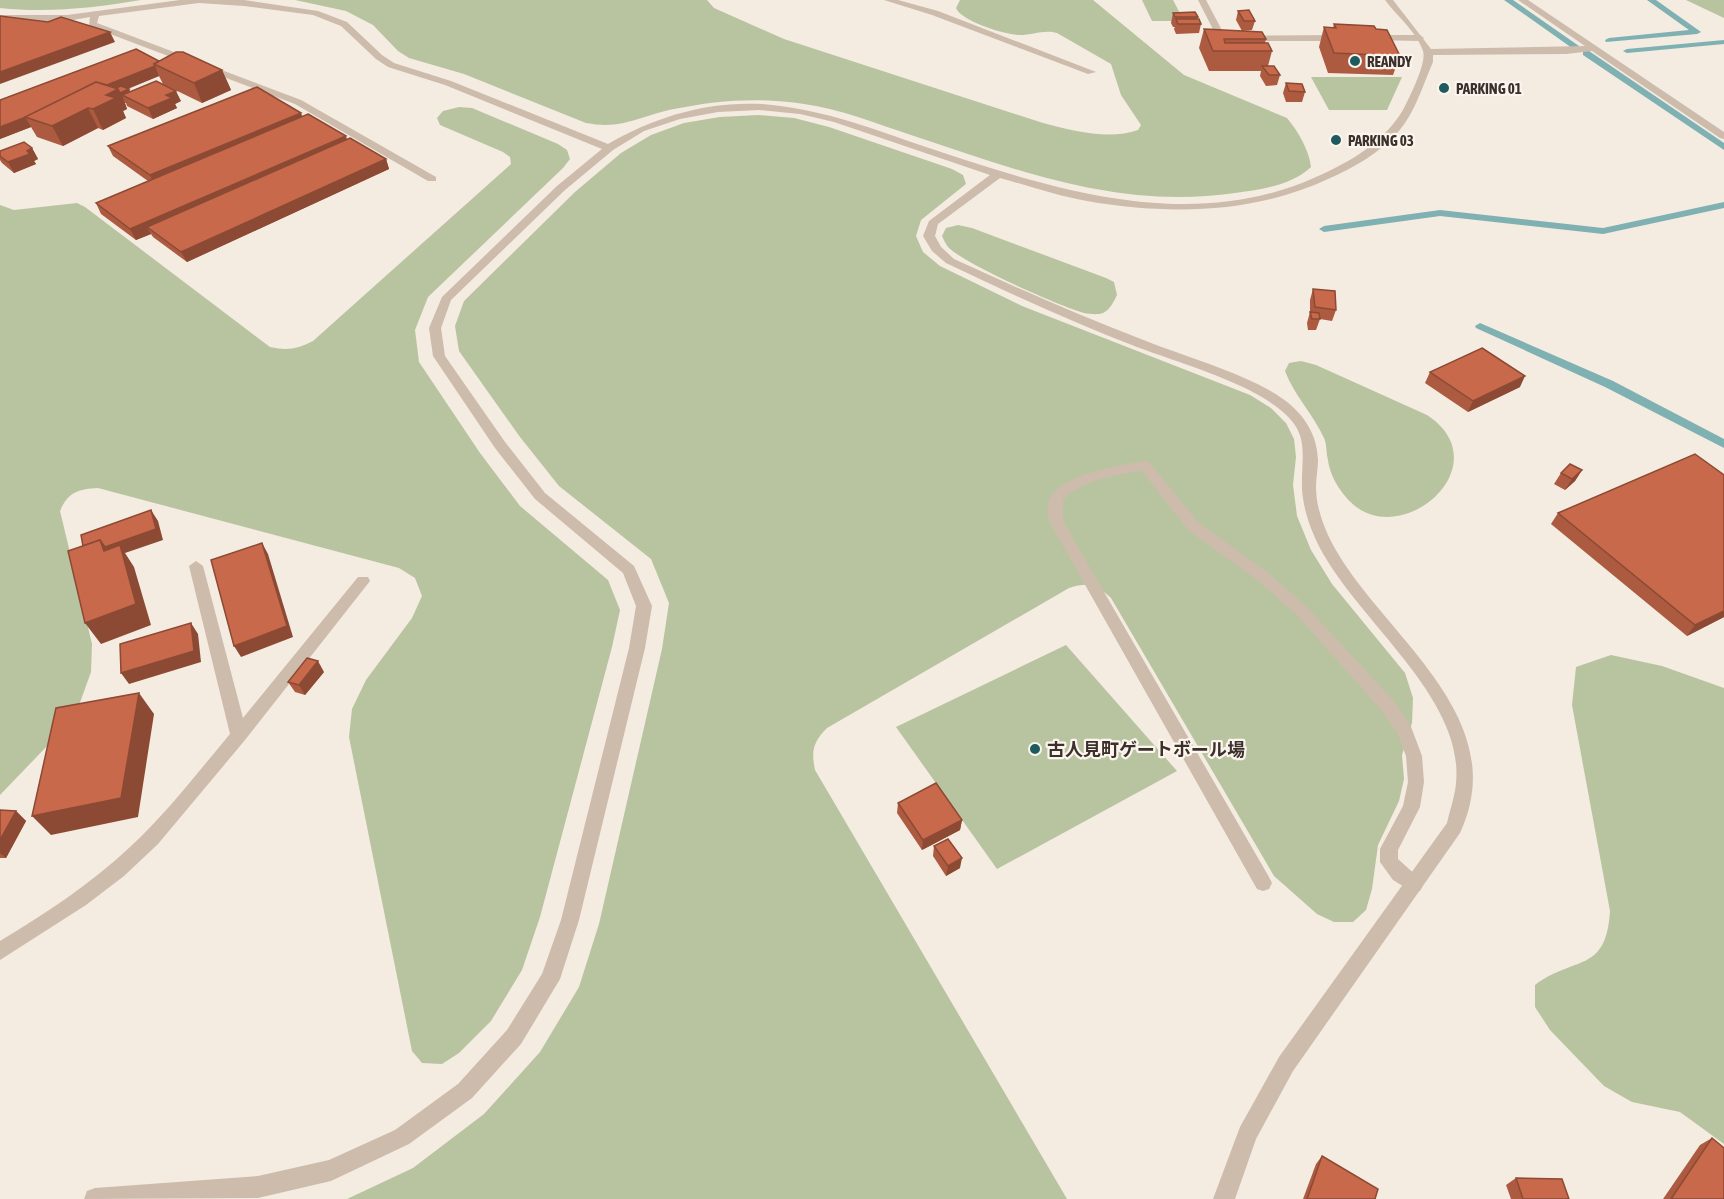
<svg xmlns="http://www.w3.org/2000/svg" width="1724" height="1199" viewBox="0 0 1724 1199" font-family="'Asap Condensed','Noto Sans JP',sans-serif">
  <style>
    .green { fill: #b8c4a0 }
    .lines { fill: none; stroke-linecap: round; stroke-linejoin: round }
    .stream { fill: #7fb0b2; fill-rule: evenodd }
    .lane { fill: #cdbbac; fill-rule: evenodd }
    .street { fill: #cdbbac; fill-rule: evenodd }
    .wall { fill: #ac5a40 }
    .shaded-wall { fill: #8c4a34 }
    .building { fill: #c8694b; stroke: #8c4a34; stroke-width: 1.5 }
    .poi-dot { fill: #1f5a5e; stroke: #fbf5ee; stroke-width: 2 }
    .labels { text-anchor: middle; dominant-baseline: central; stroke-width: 4.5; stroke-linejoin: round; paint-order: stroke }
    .far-poi-label { font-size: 15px; font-weight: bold; fill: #3b302b; stroke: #fbf5ee; text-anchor: start }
    .poi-label { font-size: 18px; font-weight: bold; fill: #3b302b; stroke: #fbf5ee; text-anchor: start }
  </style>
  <rect width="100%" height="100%" fill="#f4ebe1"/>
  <!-- green -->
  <g class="green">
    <path d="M0,0H141C94,8 48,13 0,8Z"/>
    <path d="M295,0H707L714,8L784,39L1043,123C1072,131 1110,140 1138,130L1141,125L1121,95L1111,64L1057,33C1045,29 1032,35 1020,35C1005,35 961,21 956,8L960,0H1093L1184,75L1287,118C1298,131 1309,150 1311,167C1293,185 1259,190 1235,193C1118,210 1017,170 908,134C875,123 840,109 804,104C761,97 717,100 674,109C640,116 622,130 586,123L464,74L409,58L398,51L373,25L346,11Z"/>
    <polygon points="1142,0 1173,0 1184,21 1152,21"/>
    <polygon points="1686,0 1724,0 1724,18"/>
    <polygon points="1311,77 1402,77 1387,110 1329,110"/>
    <path d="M459,107L472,108L558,144L567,150L570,159L563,168L428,297L415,330L419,362L480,453L520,506L608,580L620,610L612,647L540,917L522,970L491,1021L459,1053L442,1064L422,1063L412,1051L349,737L352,709L366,680L412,618L422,596L415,578L399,568L98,488C79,489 68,492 60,511L92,644L91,672L78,708L49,744L0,795V205L14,210L77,203L85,207L270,347C287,351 298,349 313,341L511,164L510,157L503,152L440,125L437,118L443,111Z"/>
    <path d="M758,115L794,118L829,127L952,169L963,175L966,184L921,220L916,236L923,252L940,266L1022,306L1250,395L1271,408L1286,423L1294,439L1296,457L1293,485L1297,516L1311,550L1332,584L1405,673L1413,698L1412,723L1402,755L1404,779L1399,801L1378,845L1372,889L1366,910L1353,922H1334L1317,914L1274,876L1111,598C1096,584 1089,582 1069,588L827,728C813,742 811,751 815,770L1067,1199H347L413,1168L484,1114L540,1052L579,987L599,924L662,649L669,603L651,559L559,486L520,437L459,351L455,326L464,301L575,192L621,153L651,135L684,123L720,117Z"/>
    <path d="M958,225L972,228L1106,278L1114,282L1117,295C1114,301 1110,310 1103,313C1097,315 1090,314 1084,313C1059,306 967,265 949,248C946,245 944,240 942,236L946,228Z"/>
    <path d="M1301,361L1316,365L1427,415C1500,463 1407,547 1355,506C1342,495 1330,477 1328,460C1326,453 1327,444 1324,438C1313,414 1294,395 1285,371L1289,363Z"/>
    <polygon points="1066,645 1177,771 997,869 896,727"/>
    <path d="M1611,655L1662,666L1724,688V1144L1680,1112L1632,1102L1604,1086L1550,1030L1535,1007V985C1575,955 1606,974 1610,911L1572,705L1576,667Z"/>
  </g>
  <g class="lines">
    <!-- stream -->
    <g class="stream">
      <polygon points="1504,0 1513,0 1579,46 1572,48"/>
      <polygon points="1647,0 1656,0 1701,32 1697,34 1606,42 1605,40 1609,38 1689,30"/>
      <polygon points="1724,40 1724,44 1627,53 1623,51 1627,49"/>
      <polygon points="1583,51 1589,51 1724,143 1724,150 1583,55"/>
      <polygon points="1724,202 1724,208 1603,234 1440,216 1324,232 1319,229 1324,226 1440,210 1603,228"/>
      <polygon points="1480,323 1613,381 1724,439 1724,448 1605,387 1476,328 1475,326"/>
    </g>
    <!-- lane -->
    <g class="lane">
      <polygon points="1198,0 1206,0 1225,36 1339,35 1343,38 1339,41 1219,41"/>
      <polygon points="1372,35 1420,35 1424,38 1420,41 1369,40 1368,38"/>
      <path d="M1145,461L1150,463L1198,522L1267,572L1306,606L1393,700L1410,724L1422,756L1424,782L1420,807L1398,850V859L1420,879L1423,885L1420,891L1414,893L1393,880L1380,862V849L1403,806L1408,782L1406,756L1397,732L1381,710L1296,614L1257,580L1188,530L1142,471C1115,475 1082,480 1063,500V521L1269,877L1272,883L1269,889L1263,891L1257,889L1049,521C1048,513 1046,505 1050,498C1063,474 1120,465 1145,461Z"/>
    </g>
    <!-- street -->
    <g class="street">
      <path d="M180,0H244L318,11L347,22L382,55L394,63L451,81L608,144C654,117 707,101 762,104C816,108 866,126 917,144C1043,186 1186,236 1316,177C1350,162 1383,143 1403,110C1409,98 1427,63 1423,51C1417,32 1396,15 1385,0H1393L1431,49L1585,46L1518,0H1528L1724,132V139L1720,138L1592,51L1566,54L1433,55V62C1423,85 1415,112 1399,131C1380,153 1353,168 1328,179C1253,214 1168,215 1087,201C1058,196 1029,186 1000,178L938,224L935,236L941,247L954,259C1017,288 1080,316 1146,341C1186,357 1250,375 1283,399C1304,414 1317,434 1318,460C1318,469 1316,478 1316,487C1316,506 1323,526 1332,543C1379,633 1515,715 1460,833L1293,1071L1256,1139L1235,1199H1213L1240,1127L1279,1057L1447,823C1450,810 1455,796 1456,783C1465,692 1345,613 1313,533C1307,519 1303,504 1302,489C1301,450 1312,432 1274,405C1240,380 1177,362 1137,347C1072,322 1009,293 946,263L932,251L923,236L929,221L990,175L834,122L800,114L759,110L718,112L680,119L644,131L613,150L565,190L451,300L441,328L445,356L505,442L545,493L634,566L652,606L645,648L579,920L560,979L521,1044L472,1098L409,1144L331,1181L258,1198L84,1199L87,1191L95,1188L258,1176L329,1160L395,1130L458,1084L507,1030L542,974L561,920L629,648L636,606L623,573L535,499L495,448L433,356L429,328L442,297L557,186L602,149L445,85L388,67L376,59L341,26L313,15L244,6L199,3L99,16L97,23L301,100L436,177V181H428L295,104L89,26L90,17L67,21H0V15H67Z"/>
      <polygon points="884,0 898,0 938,11 1096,72 1088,74 932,15"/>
      <path d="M196,561L203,566L243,718L358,577H368L370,581L245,740L158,844L124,876L86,905L0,960V941C46,913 91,884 130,847C167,813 198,772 230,734L189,566Z"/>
    </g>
  </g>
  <!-- wall -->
  <g class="wall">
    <polygon points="1238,11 1255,21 1252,30 1242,31 1236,20"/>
    <polygon points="1173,13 1198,17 1197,19 1201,24 1199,33 1176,34 1174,29 1175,27 1173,27 1171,23"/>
    <polygon points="1334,24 1376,29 1400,56 1393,75 1328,73 1319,47 1324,27 1333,28"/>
    <polygon points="1204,29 1266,39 1265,43 1272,51 1268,66 1280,75 1277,85 1266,86 1260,76 1261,71 1209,71 1199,48"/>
    <polygon points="159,61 222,70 231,90 202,103 163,84 159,76 128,89 130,92 181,101 175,104 177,108 153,119 127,106 126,103 125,103 127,109 123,111 126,118 103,130 98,128 63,146 37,137 31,127 0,139 0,100"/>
    <polygon points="1286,83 1305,92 1302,102 1286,102 1283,93"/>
    <polygon points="302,117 386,159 389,169 187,262 153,237 151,234 136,240 101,214 96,203 148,181 113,156 108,146"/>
    <polygon points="32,148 38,159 34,161 36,164 14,173 2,163 0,160 0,151"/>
    <polygon points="1313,289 1336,310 1332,321 1320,319 1316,330 1308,330 1307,323 1310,312 1310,300"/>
    <polygon points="1430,372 1520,387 1468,412 1425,383"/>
    <polygon points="1582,470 1575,481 1565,490 1554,484 1561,473"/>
    <polygon points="1558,513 1724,617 1687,636 1551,524"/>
    <polygon points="324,672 305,695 295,692 288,682"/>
    <polygon points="898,803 962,820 960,830 922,850 897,813"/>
    <polygon points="0,810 16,811 26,821 6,858 0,858"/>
    <polygon points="934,846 960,868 946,876 933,856"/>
    <polygon points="1712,1138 1724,1199 1663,1199 1700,1145"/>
    <polygon points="1322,1156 1375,1199 1303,1199 1316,1164"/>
    <polygon points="1516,1178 1569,1199 1511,1199 1506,1185"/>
  </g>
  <!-- shaded-wall -->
  <g class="shaded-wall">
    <polygon points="110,32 115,42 0,84 0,72"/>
    <polygon points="155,66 159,76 119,92 129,89 134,99 122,95 127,109 123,111 126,118 103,130 93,109 109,101 26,117"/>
    <polygon points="222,70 231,90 202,103 194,83"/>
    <polygon points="176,91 181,101 175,104 177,108 153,119 148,108 166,95"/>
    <polygon points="88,108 98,128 63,146 52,126"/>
    <polygon points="301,113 305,123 155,186 150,175"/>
    <polygon points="25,117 31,127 0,139 0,127"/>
    <polygon points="346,136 349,146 147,227 151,234 136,240 130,229"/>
    <polygon points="32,148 38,159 34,161 36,164 14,173 8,162 27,151"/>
    <polygon points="386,159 389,169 187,262 181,252"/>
    <polygon points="1525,376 1520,387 1468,412 1473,401"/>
    <polygon points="1582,470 1575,481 1565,490 1572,479"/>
    <polygon points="151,510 158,521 163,540 125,553 134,567 151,625 101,644 85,623 93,565 100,540"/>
    <polygon points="262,543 268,554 293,637 241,657 234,646"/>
    <polygon points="1724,611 1724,617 1687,636 1695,625"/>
    <polygon points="191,623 198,634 201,662 129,684 121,673"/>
    <polygon points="318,661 324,672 305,695 299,685"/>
    <polygon points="139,693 154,714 138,817 51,835 32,816"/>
    <polygon points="16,811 26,821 6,858 0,853 0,840"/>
    <polygon points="962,820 960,830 922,850 923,840"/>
    <polygon points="962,858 960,868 946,876 948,866"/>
  </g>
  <!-- building -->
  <g class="building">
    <polygon points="1249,10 1255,21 1244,21 1238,11"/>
    <polygon points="1195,12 1198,17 1175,17 1173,13"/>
    <polygon points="0,16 48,22 61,17 110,32 0,72"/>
    <polygon points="1176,19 1199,19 1201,24 1178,24"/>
    <polygon points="1334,24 1374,26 1376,29 1387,30 1400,56 1334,53 1324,27 1336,28"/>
    <polygon points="1204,29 1262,32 1266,39 1224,39 1225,43 1268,43 1272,51 1213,51"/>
    <polygon points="136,49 159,61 154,64 155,66 107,85 96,82 26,117 0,127 0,100"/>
    <polygon points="176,52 183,52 222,70 194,83 154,64"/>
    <polygon points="1262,66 1274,66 1280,75 1269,75"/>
    <polygon points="156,81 176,91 166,95 172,98 148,108 122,95"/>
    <polygon points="96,82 118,89 106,95 116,98 93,109 88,108 52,126 25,117"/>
    <polygon points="1286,83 1302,84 1305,92 1289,91"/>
    <polygon points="121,86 129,89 120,93 118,89 116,88"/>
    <polygon points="257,87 301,113 150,175 108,146"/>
    <polygon points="308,114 346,136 130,229 96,203"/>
    <polygon points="350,138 386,159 181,252 147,227"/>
    <polygon points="24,142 32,148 27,151 30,154 8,162 0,156 0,151"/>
    <polygon points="1313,289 1335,291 1336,310 1315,307"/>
    <polygon points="1310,312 1319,313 1320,319 1312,319"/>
    <polygon points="1482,348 1525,376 1473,401 1430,372"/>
    <polygon points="1695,454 1724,475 1724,611 1695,625 1558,513"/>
    <polygon points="1570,464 1582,470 1572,479 1561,473"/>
    <polygon points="151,510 156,529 105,547 100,540 83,546 81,535"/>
    <polygon points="100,540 104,551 120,545 136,604 85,623 68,551"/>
    <polygon points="262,543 287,626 234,646 211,560"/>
    <polygon points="191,623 194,651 121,673 120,644"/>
    <polygon points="307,658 318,661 299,685 288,682"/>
    <polygon points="139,693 121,798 32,816 56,708"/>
    <polygon points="936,783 962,820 923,840 898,803"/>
    <polygon points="0,810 16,811 0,840"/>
    <polygon points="948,839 962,858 948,866 934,846"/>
    <polygon points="1712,1138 1724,1148 1724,1199 1671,1199"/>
    <polygon points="1322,1156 1378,1189 1375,1199 1307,1199"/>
    <polygon points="1516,1178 1562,1179 1569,1199 1523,1199"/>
  </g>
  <!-- markers -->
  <g class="poi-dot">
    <circle cx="1355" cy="61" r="6"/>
    <circle cx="1444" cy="88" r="6"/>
    <circle cx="1336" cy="140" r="6"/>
    <circle cx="1035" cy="749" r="6"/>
  </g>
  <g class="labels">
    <!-- far-poi labels -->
    <g class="far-poi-label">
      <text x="1367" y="61">REANDY</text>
      <text x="1456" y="88">PARKING 01</text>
      <text x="1348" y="140">PARKING 03</text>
    </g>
    <!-- poi labels -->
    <g class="poi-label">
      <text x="1047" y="749">古人見町ゲートボール場</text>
    </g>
  </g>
</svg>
